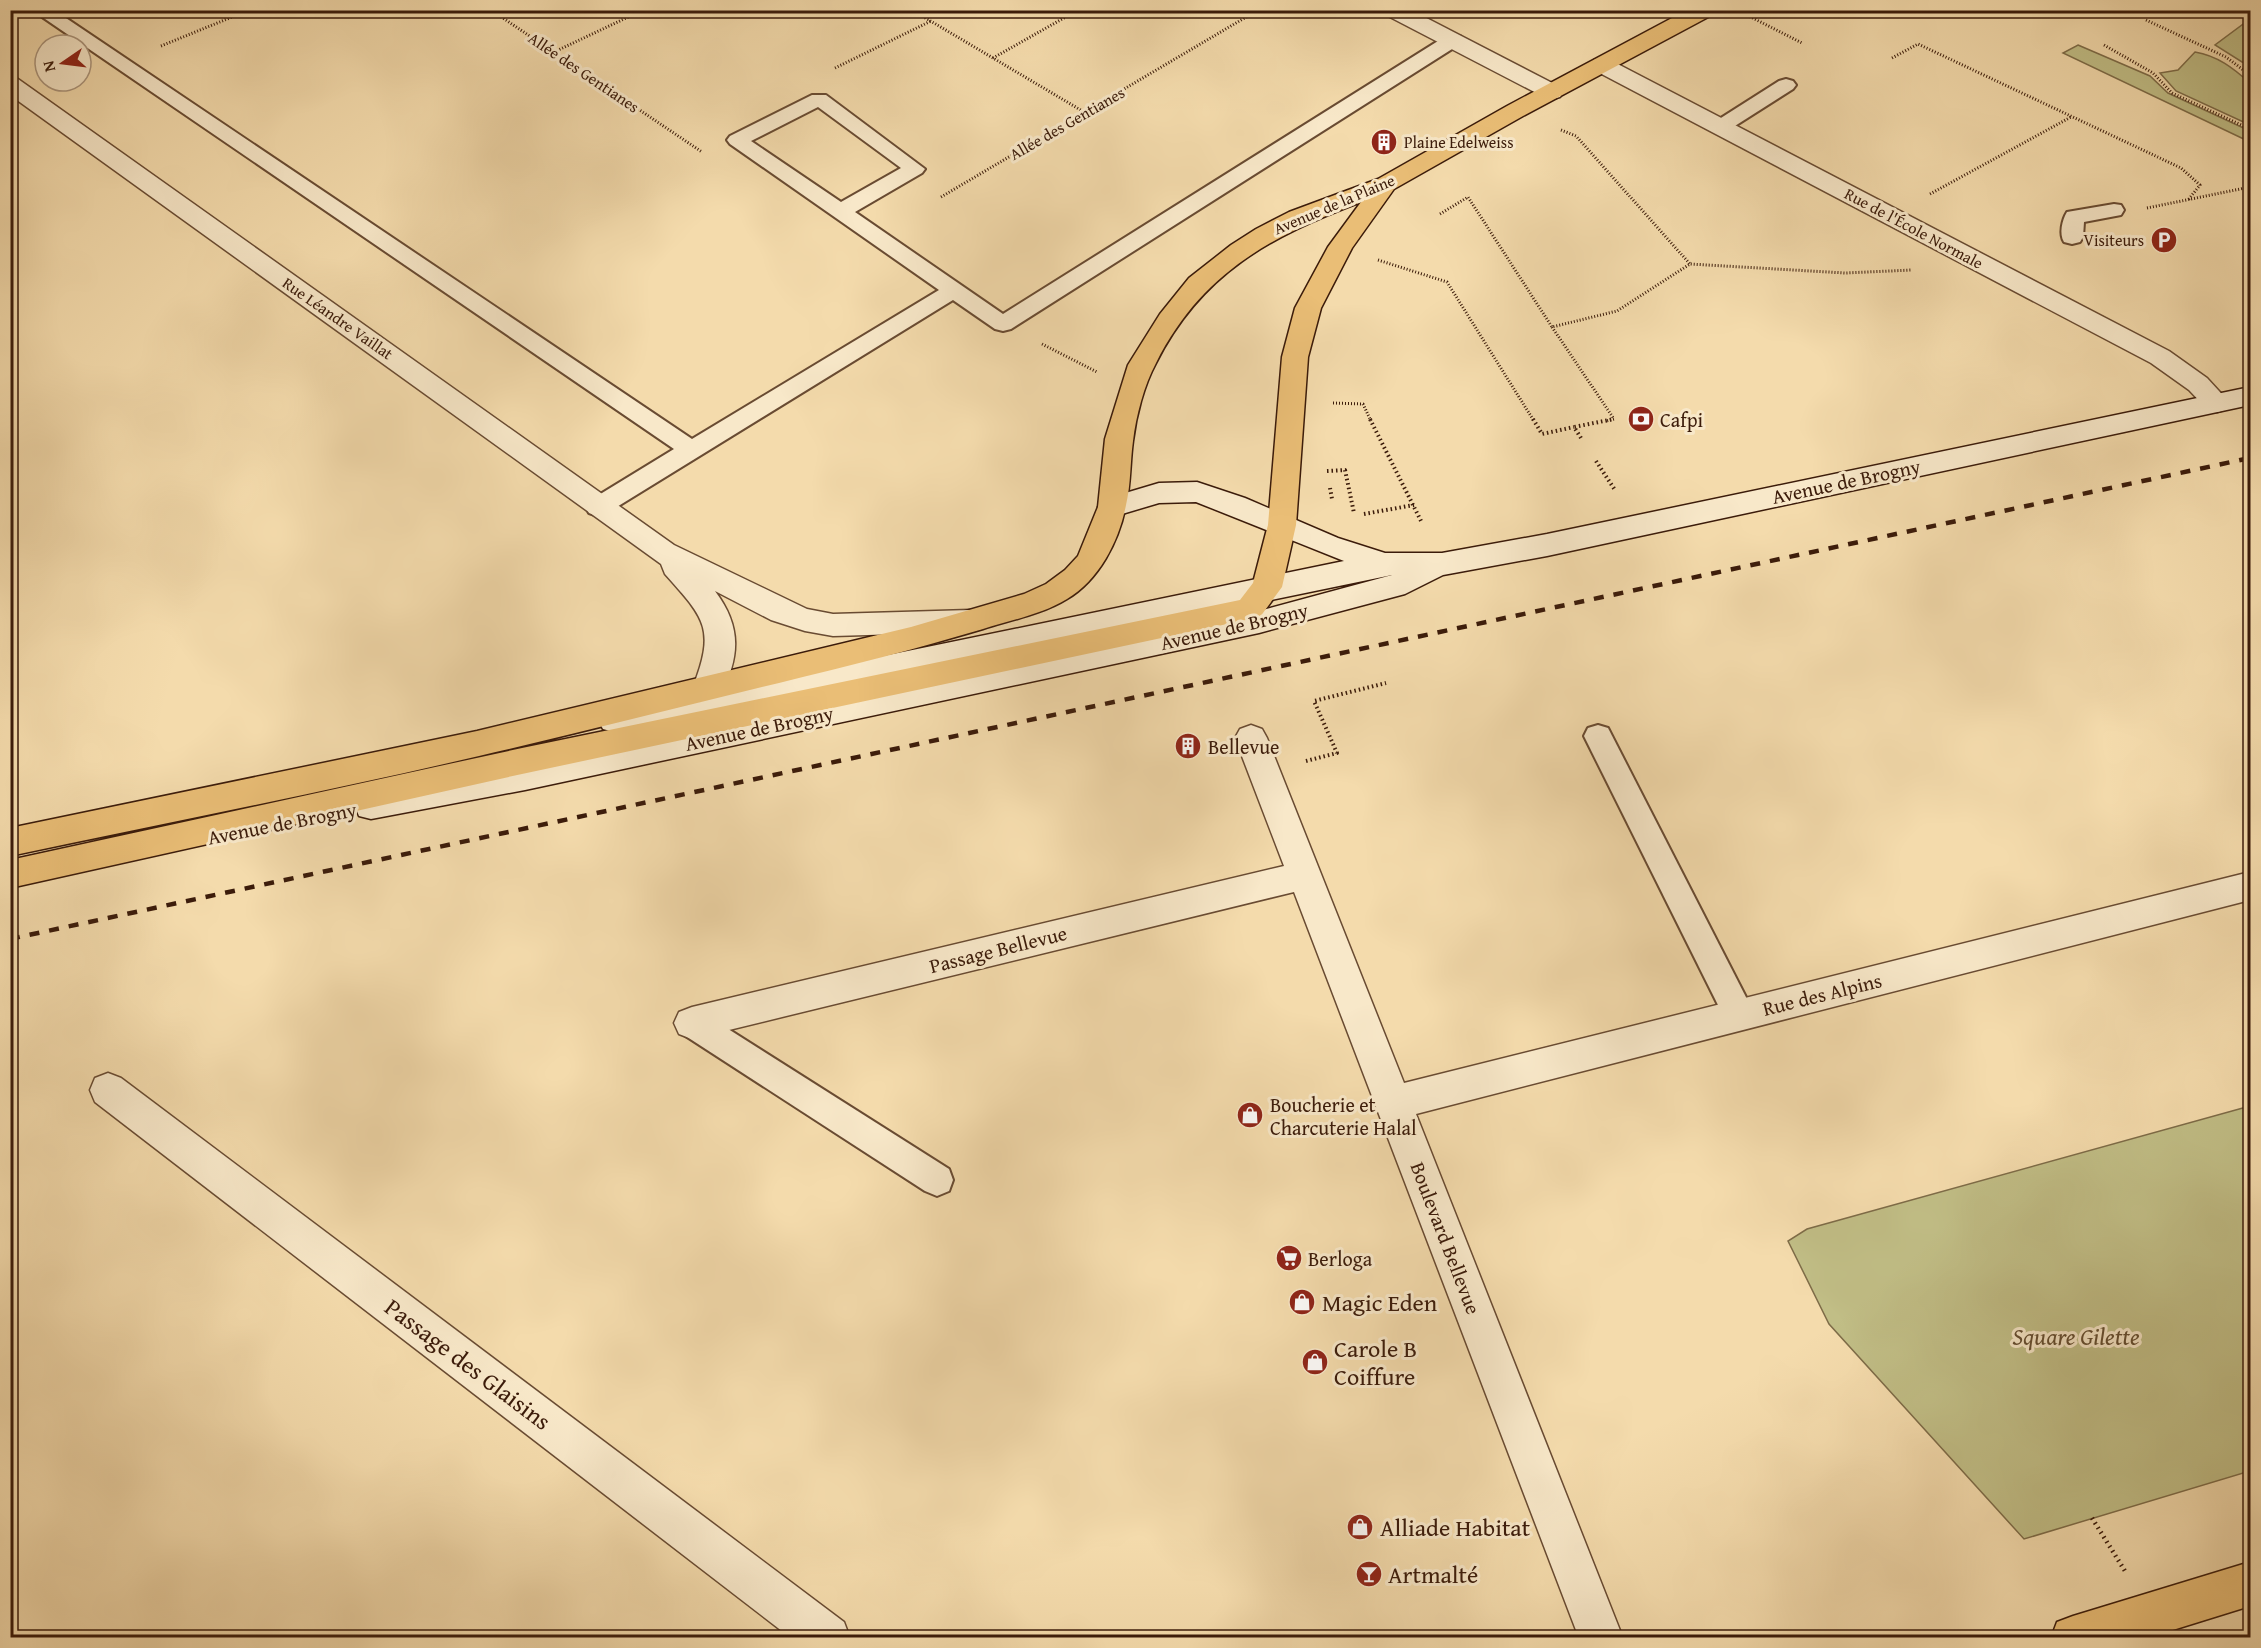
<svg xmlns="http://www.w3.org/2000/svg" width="2261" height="1648" viewBox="0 0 2261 1648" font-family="'Gentium Book Plus',serif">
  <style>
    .green { fill: #c1be86; stroke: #7e6c48; stroke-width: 1.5 }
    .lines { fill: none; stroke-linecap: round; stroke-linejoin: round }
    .service-casing { stroke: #694b32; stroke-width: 4 }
    .minor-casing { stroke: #694b32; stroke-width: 3 }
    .secondary-casing { stroke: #3b1b0a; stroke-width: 3 }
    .primary-casing { stroke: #3b1b0a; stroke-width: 3 }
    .path-far2 { stroke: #3b1b0a; stroke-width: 3; stroke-dasharray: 1 2; stroke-linecap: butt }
    .path-far1 { stroke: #3b1b0a; stroke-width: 4; stroke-dasharray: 1.5 3; stroke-linecap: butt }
    .path { stroke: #3b1b0a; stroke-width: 4.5; stroke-dasharray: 1.5 4; stroke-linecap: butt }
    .service { fill: #f8e8c9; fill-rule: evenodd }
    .minor { fill: #f8e8c9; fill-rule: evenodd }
    .secondary { fill: #f8e8c9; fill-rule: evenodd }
    .primary { fill: #eabe76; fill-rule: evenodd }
    .rail { stroke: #3b1b0a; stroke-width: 4.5; stroke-dasharray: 10 10; stroke-linecap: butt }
    .labels { text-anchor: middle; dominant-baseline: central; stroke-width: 6; stroke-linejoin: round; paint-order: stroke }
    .far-street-label { font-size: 16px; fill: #3b1b0a; stroke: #f8e8c9 }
    .far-poi-label { font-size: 16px; fill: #3b1b0a; stroke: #f8e8c9; text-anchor: start }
    .poi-label { font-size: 20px; fill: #3b1b0a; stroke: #f8e8c9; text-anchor: start }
    .street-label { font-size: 20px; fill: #3b1b0a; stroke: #f8e8c9 }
    .near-poi-label { font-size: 24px; fill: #3b1b0a; stroke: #f8e8c9; text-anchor: start }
    .near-park-label { font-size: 24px; font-style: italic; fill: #634c2f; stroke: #f8e8c9 }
    .near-street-label { font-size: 24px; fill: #3b1b0a; stroke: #f8e8c9 }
  </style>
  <rect width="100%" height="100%" fill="#f4dbac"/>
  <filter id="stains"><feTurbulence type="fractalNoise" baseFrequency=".00333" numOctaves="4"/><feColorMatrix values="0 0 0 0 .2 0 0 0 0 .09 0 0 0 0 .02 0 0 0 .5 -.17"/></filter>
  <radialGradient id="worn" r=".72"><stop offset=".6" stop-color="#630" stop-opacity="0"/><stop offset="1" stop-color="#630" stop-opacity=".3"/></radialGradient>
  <!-- green -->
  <g class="green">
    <polygon points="2250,19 2250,63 2242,62 2215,45"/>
    <polygon points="2078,45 2150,76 2168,93 2250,131 2250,142 2063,53"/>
    <path d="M2195,52C2218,56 2233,68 2250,83V101L2245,104L2250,114V125L2176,91L2160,73L2178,70Z"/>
    <polygon points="2250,1106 2250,1471 2024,1539 1829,1324 1788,1241 1807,1229"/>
  </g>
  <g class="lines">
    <defs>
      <g id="service">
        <path d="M32,10H54L692,439L939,290L730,144L727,140L730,136L812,95H826L925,169L922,173L855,212L1003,314L1446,36H1460L1462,40L1460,44L1011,329L1003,331L995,329L953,300L607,513L598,516L589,513L586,507L589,501L674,449ZM818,107L901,168L841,202L751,141Z"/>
        <polygon points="1786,79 1793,81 1796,85 1793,89 1727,131 1713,131 1710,127 1713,123 1779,81"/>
        <path d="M2114,204L2121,205L2124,210L2121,215L2084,222L2083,237L2080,242L2072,244L2064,242C2059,234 2062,220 2067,212Z"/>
        <polygon points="1598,725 1608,728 1750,1005 1754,1015 1750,1025 1739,1029 1728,1025 1584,736 1588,728"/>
        <polygon points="692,1009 703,1013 949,1169 953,1180 949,1191 937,1196 925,1191 681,1033 677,1023 681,1013"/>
      </g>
      <g id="minor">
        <polygon points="1384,10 1411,10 1560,87 1563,92 1560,97 1552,99 1544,97 1386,15"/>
        <polygon points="1602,58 1610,60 2169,351 2207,378 2230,403 2227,409 2217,412 2207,409 2189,390 2151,363 1594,70 1591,65 1594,60"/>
        <path d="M10,77L18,79L674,545L807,609L833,614L970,610L981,613L985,621L981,629L970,632L833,636L805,631L771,620L715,591C742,627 740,657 720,696L709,699L698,696L693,687C716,628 704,618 665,574L661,564L10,95Z"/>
        <polygon points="1251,725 1262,729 1267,738 1404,1083 2250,872 2250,900 1416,1114 1623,1638 1579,1638 1294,892 692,1039 679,1034 674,1023 679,1012 692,1007 1284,866 1235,738 1240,729"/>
        <polygon points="108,1073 121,1078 844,1622 850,1638 791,1638 95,1102 90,1090 95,1078"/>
      </g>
      <polygon id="secondary" points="2250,387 2250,405 1547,556 1443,575 1405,594 1259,633 525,790 371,819 359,816 355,806 359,796 371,793 525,764 1259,611 1392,575 709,716 614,732 603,729 598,720 603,711 614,708 709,692 1344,561 1196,502 1159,503 1112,517 1102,514 1098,507 1102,500 1159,483 1197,482 1245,498 1338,538 1385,553 1442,553 1547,534"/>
      <g id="primary">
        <path d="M1687,10H1714L1712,15L1523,116L1394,189L1352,248L1321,308L1308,357L1296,525L1282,587L1260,617L522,774L10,888V860L522,748L1240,600L1253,583L1268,525L1282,357L1295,308L1328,247L1361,202C1271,236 1201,273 1156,363C1144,385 1136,416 1133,441C1130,462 1131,484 1126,505C1119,541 1099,580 1067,599C1043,614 1011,620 983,629C916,649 848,666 779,683C679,707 580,733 479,756C324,792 167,823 10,856V828L477,731L911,627L1024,594L1046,584L1065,570L1078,556L1098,507L1105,439L1128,365L1160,314L1189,278L1231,245L1256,229L1289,212L1378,179L1507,106Z"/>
        <polygon points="2250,1562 2250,1606 2147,1638 2051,1638 2057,1622 2073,1616"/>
      </g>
    </defs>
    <!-- service casing -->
    <use href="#service" class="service-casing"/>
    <!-- minor casing -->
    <use href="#minor" class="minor-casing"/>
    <!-- secondary casing -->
    <use href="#secondary" class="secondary-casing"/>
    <!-- primary casing -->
    <use href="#primary" class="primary-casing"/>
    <!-- path-far2 -->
    <g class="path-far2">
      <polyline points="491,10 702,152"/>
      <polyline points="912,10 1084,112"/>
      <polyline points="1739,11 1802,43"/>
      <polyline points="2146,20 2226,57 2250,75"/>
      <polyline points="2104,45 2153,73 2172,93 2250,129"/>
      <polyline points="161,46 249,10"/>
      <polyline points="554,52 643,10"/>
      <polyline points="993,58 1078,10"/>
      <polyline points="1892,58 1918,44 2181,168 2200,185 2188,200"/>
      <polyline points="835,68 931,21"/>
      <polyline points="1561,130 1576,136 1690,264"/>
      <polyline points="1930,194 2071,117"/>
      <polyline points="941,197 1258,10"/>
      <polyline points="2147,208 2250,187"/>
      <polyline points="1440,214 1468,197 1552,327 1617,311 1690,264 1845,273 1912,270"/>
      <polyline points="1378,260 1447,282 1534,421"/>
      <polyline points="1552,327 1614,419 1606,421"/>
      <polyline points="1042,344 1097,372"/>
      <polyline points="1333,403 1363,404 1371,421"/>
    </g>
    <!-- path-far1 -->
    <g class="path-far1">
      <polyline points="1370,419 1422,523"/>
      <polyline points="1533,419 1542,434 1574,427"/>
      <polyline points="1581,438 1574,427 1614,419"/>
      <polyline points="1596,461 1615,490"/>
      <polyline points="1327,471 1345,470 1354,513"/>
      <polyline points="1330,488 1332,499"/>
      <polyline points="1364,514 1414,505"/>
      <polyline points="1306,761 1337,753 1314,701 1386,683"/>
    </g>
    <!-- path -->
    <polyline class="path" points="2092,1518 2125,1571"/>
    <!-- service -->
    <use href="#service" class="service"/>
    <!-- minor -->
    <use href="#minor" class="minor"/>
    <!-- secondary -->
    <use href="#secondary" class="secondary"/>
    <!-- primary -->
    <use href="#primary" class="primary"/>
    <!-- rail -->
    <polyline class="rail" points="10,939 2250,458"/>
  </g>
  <!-- icons -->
  <defs>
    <symbol id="building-disc" viewBox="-11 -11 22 22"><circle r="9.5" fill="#8f2418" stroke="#f8e8c9"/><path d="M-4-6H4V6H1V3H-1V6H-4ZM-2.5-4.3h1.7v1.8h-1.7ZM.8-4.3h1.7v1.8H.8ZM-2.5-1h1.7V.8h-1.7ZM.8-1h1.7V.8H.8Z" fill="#fff"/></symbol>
    <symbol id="parking-disc" viewBox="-11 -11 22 22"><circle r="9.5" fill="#8f2418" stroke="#f8e8c9"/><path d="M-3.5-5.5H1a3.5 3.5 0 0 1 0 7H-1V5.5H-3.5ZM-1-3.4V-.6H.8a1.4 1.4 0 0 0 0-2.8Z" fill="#fff"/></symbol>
    <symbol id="bank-disc" viewBox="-11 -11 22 22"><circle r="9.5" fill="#8f2418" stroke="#f8e8c9"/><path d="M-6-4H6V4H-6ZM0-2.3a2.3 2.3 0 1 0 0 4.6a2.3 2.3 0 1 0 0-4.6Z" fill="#fff"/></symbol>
    <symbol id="shop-disc" viewBox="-11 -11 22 22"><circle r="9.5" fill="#8f2418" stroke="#f8e8c9"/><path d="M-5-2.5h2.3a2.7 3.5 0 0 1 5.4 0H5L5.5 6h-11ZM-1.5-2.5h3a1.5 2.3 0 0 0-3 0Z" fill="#fff"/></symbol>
    <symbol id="supermarket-disc" viewBox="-11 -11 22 22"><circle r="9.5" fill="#8f2418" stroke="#f8e8c9"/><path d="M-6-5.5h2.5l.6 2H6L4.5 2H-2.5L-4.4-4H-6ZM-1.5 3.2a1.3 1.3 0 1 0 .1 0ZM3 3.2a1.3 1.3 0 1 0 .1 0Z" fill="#fff"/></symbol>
    <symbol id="bar-disc" viewBox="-11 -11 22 22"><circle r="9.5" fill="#8f2418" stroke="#f8e8c9"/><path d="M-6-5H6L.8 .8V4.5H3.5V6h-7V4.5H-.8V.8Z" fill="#fff"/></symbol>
  </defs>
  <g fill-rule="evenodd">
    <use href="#building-disc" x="1369" y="127" width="30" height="30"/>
    <use href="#parking-disc" x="2149" y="225" width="30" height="30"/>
    <use href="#bank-disc" x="1626" y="404" width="30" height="30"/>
    <use href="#building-disc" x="1173" y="731" width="30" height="30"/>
    <use href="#shop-disc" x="1235" y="1100" width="30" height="30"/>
    <use href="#supermarket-disc" x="1274" y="1243" width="30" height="30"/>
    <use href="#shop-disc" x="1287" y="1287" width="30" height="30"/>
    <use href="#shop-disc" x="1300" y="1347" width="30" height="30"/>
    <use href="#shop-disc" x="1345" y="1512" width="30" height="30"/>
    <use href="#bar-disc" x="1354" y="1559" width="30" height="30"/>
  </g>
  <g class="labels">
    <!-- far-street labels -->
    <g class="far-street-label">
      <text transform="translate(584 72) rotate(34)">Allée des Gentianes</text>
      <text transform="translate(1067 123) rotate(-30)">Allée des Gentianes</text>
      <text transform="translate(1334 204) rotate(-23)">Avenue de la Plaine</text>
      <text transform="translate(1914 228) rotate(28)">Rue de l'École Normale</text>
      <text transform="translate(338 318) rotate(35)">Rue Léandre Vaillat</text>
    </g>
    <!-- far-poi labels -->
    <g class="far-poi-label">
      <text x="1404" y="142">Plaine Edelweiss</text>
      <text x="2144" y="240" text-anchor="end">Visiteurs</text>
    </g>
    <!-- poi labels -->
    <g class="poi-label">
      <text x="1660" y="419">Cafpi</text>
      <text x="1208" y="746">Bellevue</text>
      <text x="1270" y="1104">Boucherie et<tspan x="1270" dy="23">Charcuterie Halal</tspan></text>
      <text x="1308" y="1258">Berloga</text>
    </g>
    <!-- street labels -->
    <g class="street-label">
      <text transform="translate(1846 481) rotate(-12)">Avenue de Brogny</text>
      <text transform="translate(1234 626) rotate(-13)">Avenue de Brogny</text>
      <text transform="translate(759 728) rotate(-12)">Avenue de Brogny</text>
      <text transform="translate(282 823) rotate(-11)">Avenue de Brogny</text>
      <text transform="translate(998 949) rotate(-14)">Passage Bellevue</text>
      <text transform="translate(1822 994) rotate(-14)">Rue des Alpins</text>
      <text transform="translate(1446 1238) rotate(69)">Boulevard Bellevue</text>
    </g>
    <!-- near-poi labels -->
    <g class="near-poi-label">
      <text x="1322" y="1302">Magic Eden</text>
      <text x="1334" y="1348">Carole B<tspan x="1334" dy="28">Coiffure</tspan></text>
      <text x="1380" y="1527">Alliade Habitat</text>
      <text x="1388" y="1574">Artmalté</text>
    </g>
    <!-- near-park labels -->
    <g class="near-park-label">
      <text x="2076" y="1336">Square Gilette</text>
    </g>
    <!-- near-street labels -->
    <g class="near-street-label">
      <text transform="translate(468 1364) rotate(37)">Passage des Glaisins</text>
    </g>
  </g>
  <!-- margin -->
  <rect width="2261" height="1648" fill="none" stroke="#f4dbac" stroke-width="36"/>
  <rect x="12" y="12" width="2237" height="1624" fill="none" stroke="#3b1b0a" stroke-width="3"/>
  <rect x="18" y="18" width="2225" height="1612" fill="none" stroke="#3b1b0a" stroke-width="1.5"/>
  <!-- north arrow -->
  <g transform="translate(63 63) rotate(256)"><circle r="28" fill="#f8e8c9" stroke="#ac967d" stroke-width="1.5"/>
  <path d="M0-4.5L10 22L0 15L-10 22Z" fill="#8f2418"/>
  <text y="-9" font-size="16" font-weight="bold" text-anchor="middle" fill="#3b1b0a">N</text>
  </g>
  <rect width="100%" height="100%" filter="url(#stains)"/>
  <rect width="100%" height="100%" fill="url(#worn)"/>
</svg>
